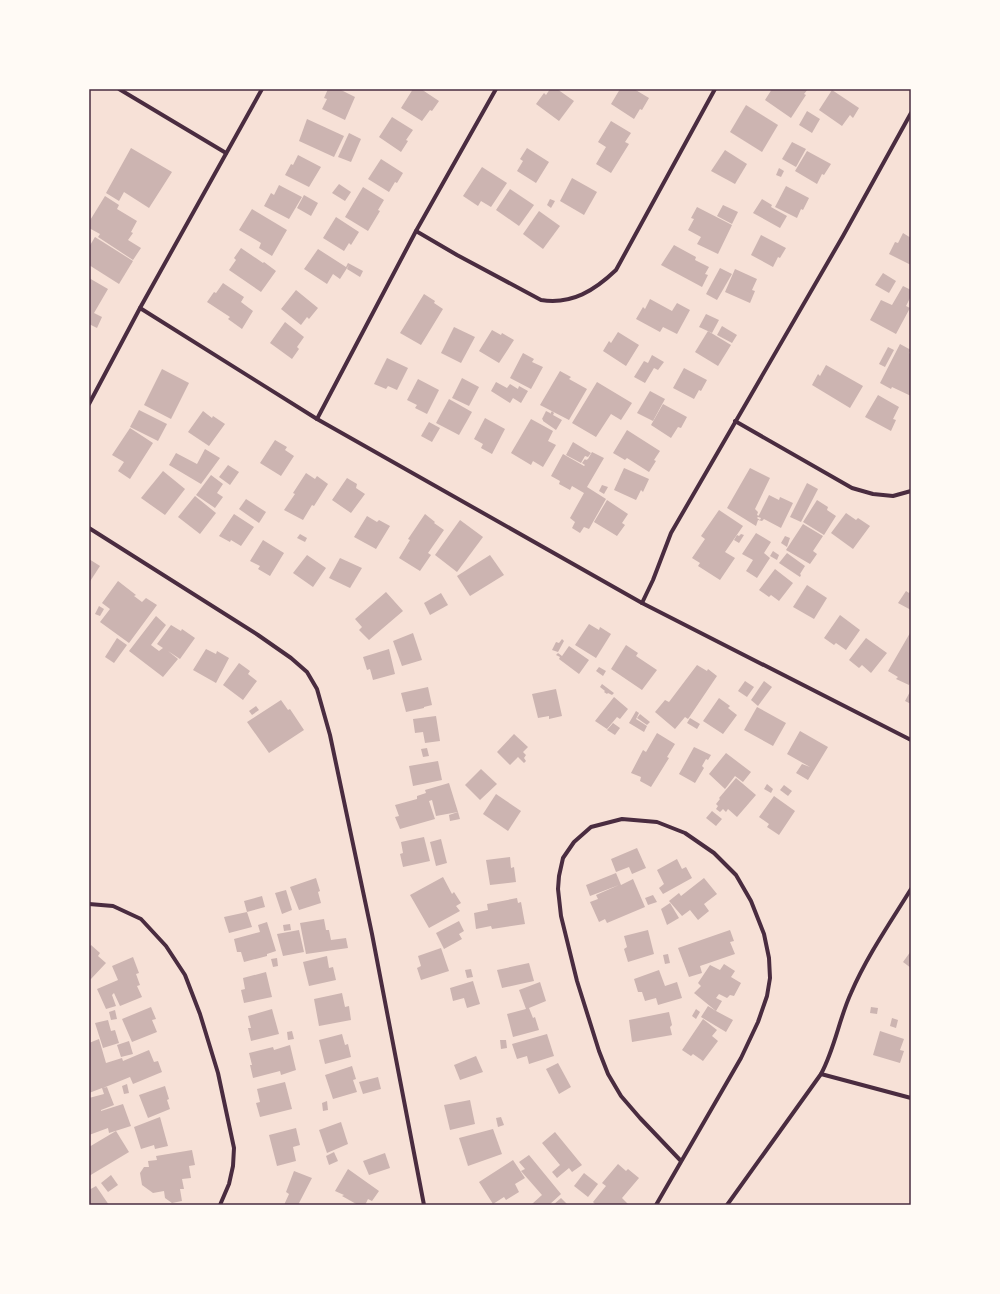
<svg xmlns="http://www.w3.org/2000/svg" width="1000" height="1294" viewBox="0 0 1000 1294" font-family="Arial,sans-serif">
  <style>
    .building { fill: #ccb4b1 }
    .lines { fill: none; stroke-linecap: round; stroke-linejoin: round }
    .minor { stroke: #4a2c40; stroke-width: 4 }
    .neatline { fill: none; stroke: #4a2c40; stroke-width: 1.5 }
  </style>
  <rect width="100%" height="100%" fill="#f7e1d7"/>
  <!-- building -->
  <g class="building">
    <polygon points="328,89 339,89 355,97 345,120 322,109 327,99 324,98"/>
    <polygon points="413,89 421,89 439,101 432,111 430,110 422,121 401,108"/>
    <polygon points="550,89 557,89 574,101 559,121 536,104 544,93 546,95"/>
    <polygon points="620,89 634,89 649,98 642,110 640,109 634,119 611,104"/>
    <polygon points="772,89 808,89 804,94 806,95 791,118 765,100"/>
    <polygon points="832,90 859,108 853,118 850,115 842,126 819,110"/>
    <polygon points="746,105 778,125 762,152 730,132"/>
    <polygon points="807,111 820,119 812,133 799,125"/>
    <polygon points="392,117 413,130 406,140 408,141 401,152 379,137"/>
    <polygon points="307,119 344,136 334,157 299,141"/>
    <polygon points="611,121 631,133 625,142 629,144 611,173 596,164 606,147 598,142"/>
    <polygon points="349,133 361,139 351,162 338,157"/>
    <polygon points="792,142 806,149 796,167 782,159"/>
    <polygon points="131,148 172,172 149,208 124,192 119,201 106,193"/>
    <polygon points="527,148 549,162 536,183 517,171 523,161 520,159"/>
    <polygon points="725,150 747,164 735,184 711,171"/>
    <polygon points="807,151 831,164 824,175 822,174 817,184 795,171"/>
    <polygon points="298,155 321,167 309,187 285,175 291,164 293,165"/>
    <polygon points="381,159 403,173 397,183 395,182 389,192 368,179"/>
    <polygon points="482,167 507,183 491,207 481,201 478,206 463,196"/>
    <polygon points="779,168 784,171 781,177 776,175"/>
    <polygon points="572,178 597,192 584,215 560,201"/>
    <polygon points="339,184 351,192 345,201 332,193"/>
    <polygon points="279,185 302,197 289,219 264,206 271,193 274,195"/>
    <polygon points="786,186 809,198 803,210 801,209 797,218 775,207"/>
    <polygon points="363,187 384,200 378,210 380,211 368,231 345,217"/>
    <polygon points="510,189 534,205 519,226 496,210"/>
    <polygon points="304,195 318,203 311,216 297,208"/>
    <polygon points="105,196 119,205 117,209 137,221 131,232 133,233 128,240 141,248 133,260 98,237 100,234 89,228 89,222"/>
    <polygon points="550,199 555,201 551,208 547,205"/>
    <polygon points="762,199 772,205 771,207 787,216 780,228 753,213"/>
    <polygon points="723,205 738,212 732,224 717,216"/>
    <polygon points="697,207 732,225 718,254 697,244 701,237 688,230 694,219 691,218"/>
    <polygon points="252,209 287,230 272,256 259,248 261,243 239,230"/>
    <polygon points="539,211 560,226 543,249 523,234"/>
    <polygon points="336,217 359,232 351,245 349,243 344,251 323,238"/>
    <polygon points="903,233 911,238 911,265 889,254 895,242 898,243"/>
    <polygon points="761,235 786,248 780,258 778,257 773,267 751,255"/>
    <polygon points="95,237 133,261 119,284 89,265 89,247"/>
    <polygon points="674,245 696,257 695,260 709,267 705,274 708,275 702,287 661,265"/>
    <polygon points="241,248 263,263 264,262 276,271 261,292 229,270 236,260 234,258"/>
    <polygon points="318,249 346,267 348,263 363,271 360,277 347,269 349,265 340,279 333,274 327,284 304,269"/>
    <polygon points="720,268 732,274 717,300 706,294"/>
    <polygon points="735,269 757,279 752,290 755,291 750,303 725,292"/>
    <polygon points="883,273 896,281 889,293 875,285"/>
    <polygon points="89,278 108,289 94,313 102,317 97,328 89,324"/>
    <polygon points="223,283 244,297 241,302 253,311 242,329 228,319 230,317 207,302 214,292 216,293"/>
    <polygon points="903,286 911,290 911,296 906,306 910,308 896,334 870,320 881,300 892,305"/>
    <polygon points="296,290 318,308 309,319 307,317 301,325 281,309"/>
    <polygon points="424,294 435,301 434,303 443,309 421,345 400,333"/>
    <polygon points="650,299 672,311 677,303 690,310 677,334 663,327 660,332 636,319 643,307 645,309"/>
    <polygon points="706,314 719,320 712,333 699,327"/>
    <polygon points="285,322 304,337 297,347 299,349 292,359 270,343"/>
    <polygon points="722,326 737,335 732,343 717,335"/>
    <polygon points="454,327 475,337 461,363 441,353"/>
    <polygon points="492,330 501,335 502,333 514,340 499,363 479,351"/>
    <polygon points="708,331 731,345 718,366 695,352"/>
    <polygon points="618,332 639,345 626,366 603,351 609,341 611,343"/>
    <polygon points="900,344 911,350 909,353 911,354 911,396 892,387 891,389 880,383"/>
    <polygon points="888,347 894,350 885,367 879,364"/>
    <polygon points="523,353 534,359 532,362 543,367 531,389 510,378"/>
    <polygon points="652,355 664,362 658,370 654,368 645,383 634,377 644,361 648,363"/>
    <polygon points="387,358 408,368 397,390 388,386 386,389 374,384"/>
    <polygon points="826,365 863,386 850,408 812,385 818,374 820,376"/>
    <polygon points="684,368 707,380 701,391 699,390 694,399 673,388"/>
    <polygon points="162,369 189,383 171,419 144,405"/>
    <polygon points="560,371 571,377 569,379 587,389 569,420 540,405"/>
    <polygon points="462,378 479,387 469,406 452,398"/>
    <polygon points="418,379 439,390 427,414 415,408 417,405 407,400"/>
    <polygon points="496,382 507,388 510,384 518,389 519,386 528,391 521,403 513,398 510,403 491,391"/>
    <polygon points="597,382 632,403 621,420 611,414 596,437 572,423"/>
    <polygon points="650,391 665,399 653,421 637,413"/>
    <polygon points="878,395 899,407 893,419 896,420 891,431 865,417"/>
    <polygon points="449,399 472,412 459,435 436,423"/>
    <polygon points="663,404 687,417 681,428 678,427 671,438 651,425"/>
    <polygon points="139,410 167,424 158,441 130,427"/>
    <polygon points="203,411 212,418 213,416 225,424 209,446 188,432"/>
    <polygon points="546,411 550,413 550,414 552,411 554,413 553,415 562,420 556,430 543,421 543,420 542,419"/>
    <polygon points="485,418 505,429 492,454 481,448 483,444 474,439"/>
    <polygon points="531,419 553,431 548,441 556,445 543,467 533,461 531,465 511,453"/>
    <polygon points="429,422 440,428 432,442 421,436"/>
    <polygon points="130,428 153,443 130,479 118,471 124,462 112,455"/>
    <polygon points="627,430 660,451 654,460 656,461 649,472 627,458 625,460 613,453"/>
    <polygon points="275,440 287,447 285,450 294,456 281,476 260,463"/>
    <polygon points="573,442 591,453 588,457 585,456 581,463 566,455"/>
    <polygon points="205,449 220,458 201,484 169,465 176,453 197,464"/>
    <polygon points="592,452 604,458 587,487 606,499 589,529 584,527 580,533 572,528 575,522 570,518 584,493 572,486 570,490 559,484 560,481 551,476 563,454 584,466 585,465 582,463 585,459 586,460 588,459"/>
    <polygon points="228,465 239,472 230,485 219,477"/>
    <polygon points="624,468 649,479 643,492 641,490 636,500 614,490"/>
    <polygon points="750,468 770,478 755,509 758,512 757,515 759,516 757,518 760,520 761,518 758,517 769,495 779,500 780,497 793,503 781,528 764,519 762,521 758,520 757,523 755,522 757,523 756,526 727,508"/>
    <polygon points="163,471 185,489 165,515 141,498"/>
    <polygon points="306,473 315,479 317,476 328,484 314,506 312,505 303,520 284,510 295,494 293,493"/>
    <polygon points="211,475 223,484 217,493 223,497 215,508 196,495"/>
    <polygon points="347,478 357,484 356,488 365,494 351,513 332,500"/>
    <polygon points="807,483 818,489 801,522 790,517"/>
    <polygon points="602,485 608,487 604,494 599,491"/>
    <polygon points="195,496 216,513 200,534 178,517"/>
    <polygon points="246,499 266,512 259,523 239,509"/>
    <polygon points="607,500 628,514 622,523 625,525 617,536 594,522"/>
    <polygon points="817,500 828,507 827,510 836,516 824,535 803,522"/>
    <polygon points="719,510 743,526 725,552 735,558 720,580 698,566 700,563 692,558 705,539 701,536"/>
    <polygon points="846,513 856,520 858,518 870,526 853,549 831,533"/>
    <polygon points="234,514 254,527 241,546 231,540 230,542 219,536"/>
    <polygon points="425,514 435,522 434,523 444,530 428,553 431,555 420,571 399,558 410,540 408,539"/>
    <polygon points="367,516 377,522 379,520 390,526 376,549 354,537"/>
    <polygon points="460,520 483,537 457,572 435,555"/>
    <polygon points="803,524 823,536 813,551 817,554 810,564 786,550"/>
    <polygon points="756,533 771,542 764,553 770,558 757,578 746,571 753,560 742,554"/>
    <polygon points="300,534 307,538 305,542 297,538"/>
    <polygon points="741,534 744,535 739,543 734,540 737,535 739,536"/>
    <polygon points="785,536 790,538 787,547 781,543"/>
    <polygon points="263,540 284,553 270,576 258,569 260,566 250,561"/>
    <polygon points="773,551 779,555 777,560 770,556"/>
    <polygon points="787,553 805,566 800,574 801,575 800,577 779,563"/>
    <polygon points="307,555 326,568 313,587 293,573"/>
    <polygon points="490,555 504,575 470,596 457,576"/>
    <polygon points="340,558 362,568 350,588 329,578"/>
    <polygon points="89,559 100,566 89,583"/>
    <polygon points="775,569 793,583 779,601 771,595 769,597 759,590"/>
    <polygon points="118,581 136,595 134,596 142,602 146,598 157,605 129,643 100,622 110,609 102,603"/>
    <polygon points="807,585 827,598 814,619 793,607"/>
    <polygon points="911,590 911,610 898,603 906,591 909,593"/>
    <polygon points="386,592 403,611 369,640 359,630 362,627 355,619"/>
    <polygon points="441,593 448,605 430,615 424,603"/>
    <polygon points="99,606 104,609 100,616 95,614"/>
    <polygon points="840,615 860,630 846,650 836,643 834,645 824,638"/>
    <polygon points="156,616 166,625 151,645 159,651 163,648 157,644 171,625 181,631 182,629 195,638 180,659 168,651 178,659 163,677 129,651"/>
    <polygon points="589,624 599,630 600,627 611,634 596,658 575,645"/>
    <polygon points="413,633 422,660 402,666 393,641"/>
    <polygon points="910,633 911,634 911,681 909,685 896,679 898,677 888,671"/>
    <polygon points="117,638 127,645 114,663 105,657"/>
    <polygon points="866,638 887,653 871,673 862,665 859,668 849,660"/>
    <polygon points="562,639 564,641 558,652 552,650 556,642 559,643"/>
    <polygon points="626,645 638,653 636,656 657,670 642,690 611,669"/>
    <polygon points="569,646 589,660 579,674 559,659 560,657 556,655 558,653 562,656"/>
    <polygon points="206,649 216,654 217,651 229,658 216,683 193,670"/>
    <polygon points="389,649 395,674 373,680 370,669 367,670 363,657"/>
    <polygon points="239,663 250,671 248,674 257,681 243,700 223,685"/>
    <polygon points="697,665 707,671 708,669 717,676 688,719 685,717 675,729 655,712 665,700 669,702"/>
    <polygon points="599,667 606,671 603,676 596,671"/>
    <polygon points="745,681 754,687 747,697 738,691"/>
    <polygon points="764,681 772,687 758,706 751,700"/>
    <polygon points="602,684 614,693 612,695 608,693 607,694 604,692 605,691 600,687"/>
    <polygon points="428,687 432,705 424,707 424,708 406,712 401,693"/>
    <polygon points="556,689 562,716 549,719 549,716 538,718 532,694"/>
    <polygon points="911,690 911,704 905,701"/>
    <polygon points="614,697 628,709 620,719 617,717 607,729 595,721"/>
    <polygon points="719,698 730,706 728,708 737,715 723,734 703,721"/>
    <polygon points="281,700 288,710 290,709 304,730 269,753 247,722"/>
    <polygon points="256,706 259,710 252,715 249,711"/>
    <polygon points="757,707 786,723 773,746 744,730"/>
    <polygon points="636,711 639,713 636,719 647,726 644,732 629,723"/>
    <polygon points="640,714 650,722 647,725 637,718"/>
    <polygon points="436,716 440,741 425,743 423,732 415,733 413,719"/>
    <polygon points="690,718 700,724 697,729 687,723"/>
    <polygon points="613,723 620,728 615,735 607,730"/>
    <polygon points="800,731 828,747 808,780 796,773 802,764 810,767 787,754"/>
    <polygon points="657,733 675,744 667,757 669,758 651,787 640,781 641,777 631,773 643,750 646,752"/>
    <polygon points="514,734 528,747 523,752 526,755 524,758 526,761 524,763 518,757 510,765 497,752"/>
    <polygon points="694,747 711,755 708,760 706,759 702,766 704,768 695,783 679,774"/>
    <polygon points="427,748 429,756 423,757 421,749"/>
    <polygon points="726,753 751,772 743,782 735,776 725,789 709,774"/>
    <polygon points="438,761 442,780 413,786 409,766"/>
    <polygon points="481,769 497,784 480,800 465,785"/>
    <polygon points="736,778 756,795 737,817 728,809 726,812 723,809 720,812 716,809 718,806 716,804 720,799 719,798"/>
    <polygon points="449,783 458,812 436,816 432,800 429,801 435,819 400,829 395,817 399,816 395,805 417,799 417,796 426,793 425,790"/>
    <polygon points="767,784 773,789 771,793 764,789"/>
    <polygon points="784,785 792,791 788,796 780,790"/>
    <polygon points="496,794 521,811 508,831 483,814"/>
    <polygon points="774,796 795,811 779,835 767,827 769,824 759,817"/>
    <polygon points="712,811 722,819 716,826 706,818"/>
    <polygon points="458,812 460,819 450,821 449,815"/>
    <polygon points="424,837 430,861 403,867 400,854 403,853 401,842"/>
    <polygon points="441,839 447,863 436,866 430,842"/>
    <polygon points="637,848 646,868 632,874 629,867 616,872 611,859"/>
    <polygon points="510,857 511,868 514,867 516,882 490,885 486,860"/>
    <polygon points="677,859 682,869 686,867 692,878 663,894 659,888 664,884 657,870"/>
    <polygon points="616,873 621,885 633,879 645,907 607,923 605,919 599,922 590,902 598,899 596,895 619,885 590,896 586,885"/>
    <polygon points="443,877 452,894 454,892 461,903 456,906 460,911 429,928 410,895"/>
    <polygon points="316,878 320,891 318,892 321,903 299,910 290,887"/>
    <polygon points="704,878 717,894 704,904 709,911 698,920 690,910 682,916 669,901 679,893 681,896"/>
    <polygon points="286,890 292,910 282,914 275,893"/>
    <polygon points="653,895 657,902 648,905 645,898"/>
    <polygon points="262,896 265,907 247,912 252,927 229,933 224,917 247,912 244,901"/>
    <polygon points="517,898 518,903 521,902 525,924 492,929 491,926 476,929 474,913 488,910 487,904"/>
    <polygon points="670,903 679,918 667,925 661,909"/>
    <polygon points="324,919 326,930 329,930 331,940 346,938 348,948 306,954 300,923"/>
    <polygon points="459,921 464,931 459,934 462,939 444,949 436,933"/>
    <polygon points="267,922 276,951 267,954 267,956 244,962 241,952 237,952 234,939 260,932 258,925"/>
    <polygon points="290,924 291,930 284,931 283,925"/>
    <polygon points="299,930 304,952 283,956 277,934"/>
    <polygon points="648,930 654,954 628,962 624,949 627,947 624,936"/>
    <polygon points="730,930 734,941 730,942 735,954 700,966 702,973 689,977 678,948"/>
    <polygon points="91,945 100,953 98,956 106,963 90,980 89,979 89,948"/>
    <polygon points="441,948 449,971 421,980 417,968 421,966 418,956"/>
    <polygon points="911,951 911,968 903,962"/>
    <polygon points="668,954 670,963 665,964 663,955"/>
    <polygon points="327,956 329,968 333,967 336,980 309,986 303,962"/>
    <polygon points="133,957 139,973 136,974 140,985 137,986 142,997 120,1006 114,993 112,995 116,1006 106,1009 97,989 118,980 112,966"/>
    <polygon points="277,958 278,966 273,967 271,959"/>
    <polygon points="529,963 534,981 502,988 497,970"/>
    <polygon points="724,964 735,971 731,977 741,983 734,996 730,995 727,998 719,994 716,998 722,1001 716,1011 733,1020 726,1032 701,1017 708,1006 716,1011 694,993 701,986 698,983 710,965 720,970"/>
    <polygon points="471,969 473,977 467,978 465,970"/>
    <polygon points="659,970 665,986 677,982 682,998 658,1005 656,998 645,1001 642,992 638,992 634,979"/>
    <polygon points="266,972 272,997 244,1003 241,990 245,989 243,978"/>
    <polygon points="473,981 480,1004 467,1008 464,998 453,1001 450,988"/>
    <polygon points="540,982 546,1001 529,1008 533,1018 535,1017 539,1030 513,1037 507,1014 526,1009 519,990"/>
    <polygon points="342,993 345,1007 349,1006 351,1020 319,1026 314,999"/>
    <polygon points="151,1007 156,1019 152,1020 157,1032 132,1042 122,1019"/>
    <polygon points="871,1007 878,1008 877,1014 870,1013"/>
    <polygon points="272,1009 279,1034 251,1041 248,1028 251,1028 248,1016"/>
    <polygon points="696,1009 700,1012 696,1019 692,1016"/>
    <polygon points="115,1010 117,1019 111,1020 109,1012"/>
    <polygon points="669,1012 672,1025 670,1027 672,1035 632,1042 629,1020"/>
    <polygon points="892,1018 898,1020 896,1028 890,1026"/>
    <polygon points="703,1019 717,1030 712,1036 718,1041 703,1061 693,1054 691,1056 682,1050"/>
    <polygon points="108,1020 111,1031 115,1030 119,1043 103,1048 95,1023"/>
    <polygon points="292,1031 294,1039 288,1040 287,1032"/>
    <polygon points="880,1031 904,1039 900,1050 904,1051 900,1063 873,1055"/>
    <polygon points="342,1034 345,1045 348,1044 351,1057 325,1064 319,1040"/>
    <polygon points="547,1034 554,1056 529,1064 527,1056 517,1059 512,1044"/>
    <polygon points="99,1039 106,1063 122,1058 123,1061 149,1050 154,1062 158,1061 162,1072 133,1084 130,1077 103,1088 107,1087 114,1105 101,1110 101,1111 123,1104 131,1126 109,1133 108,1128 89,1135 89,1098 104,1094 102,1088 89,1093 89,1043"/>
    <polygon points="500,1040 506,1040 507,1048 501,1049"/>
    <polygon points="129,1041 133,1054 121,1057 117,1045"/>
    <polygon points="290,1045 296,1070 281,1075 280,1071 253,1078 250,1065 252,1065 249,1053 273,1047 274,1050"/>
    <polygon points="476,1056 483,1072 460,1080 454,1065"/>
    <polygon points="558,1063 571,1087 559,1094 546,1069"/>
    <polygon points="352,1066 356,1079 353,1080 357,1092 333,1099 325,1075"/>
    <polygon points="378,1077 381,1089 363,1094 359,1082"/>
    <polygon points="285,1082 292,1109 260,1117 256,1103 260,1102 257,1089"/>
    <polygon points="127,1084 129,1093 124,1094 122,1086"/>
    <polygon points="165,1086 169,1099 167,1100 170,1109 148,1118 139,1095"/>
    <polygon points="470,1100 475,1124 450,1130 444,1105"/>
    <polygon points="327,1101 328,1110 323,1111 322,1103"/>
    <polygon points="160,1117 168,1146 155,1149 154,1145 141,1149 134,1127"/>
    <polygon points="501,1117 504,1125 498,1127 496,1118"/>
    <polygon points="341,1122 348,1144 327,1153 319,1130"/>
    <polygon points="296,1128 300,1145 293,1147 296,1161 277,1166 269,1135"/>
    <polygon points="493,1129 502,1154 468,1166 459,1138"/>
    <polygon points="116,1131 129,1152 89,1176 89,1147"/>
    <polygon points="555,1132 582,1165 572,1172 569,1168 557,1178 552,1172 560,1165 542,1143"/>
    <polygon points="192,1150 195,1165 189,1166 191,1178 182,1179 184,1189 180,1189 182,1201 172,1203 165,1198 164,1191 153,1193 142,1185 140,1173 144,1167 149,1167 148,1161 157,1160 156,1156"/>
    <polygon points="334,1152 338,1161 329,1165 326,1156"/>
    <polygon points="385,1153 390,1168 369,1175 363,1161"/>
    <polygon points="529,1155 561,1194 549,1205 532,1204 542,1195 521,1171 525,1169 519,1162"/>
    <polygon points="513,1160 525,1178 515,1184 519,1192 506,1200 504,1197 493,1204 479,1182"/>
    <polygon points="618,1164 626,1171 628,1169 639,1178 622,1198 629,1205 596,1205 593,1202 606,1186 602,1183"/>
    <polygon points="348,1169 379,1191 372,1201 368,1199 365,1205 358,1205 342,1196 344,1195 335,1191"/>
    <polygon points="294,1171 312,1178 298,1205 284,1205 289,1194 286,1192"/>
    <polygon points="584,1173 598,1184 588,1197 574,1186"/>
    <polygon points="111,1175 118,1185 108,1192 101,1183"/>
    <polygon points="96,1186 109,1205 89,1205 89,1190"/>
    <polygon points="561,1198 568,1205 553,1205"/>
  </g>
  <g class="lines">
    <!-- minor -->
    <g class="minor">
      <polyline points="119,89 226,153"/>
      <path d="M416,231L457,255L541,300C572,305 595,290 616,270L715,89"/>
      <polyline points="140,308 317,419 642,603 911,740"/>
      <polyline points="89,404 140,308 262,89"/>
      <polyline points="317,419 416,231 496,89"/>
      <polyline points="735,421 852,488 873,494 893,496 911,491"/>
      <polyline points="89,528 258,635 291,658 307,672 317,689 330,735 372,934 424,1205"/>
      <polyline points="642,603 653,580 671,533 843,236 911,113"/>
      <polyline points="89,904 113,906 141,919 166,946 185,975 200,1014 218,1073 234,1148 233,1166 229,1184 220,1205"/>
      <polyline points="821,1074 911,1098"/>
      <polyline points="656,1205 741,1058 758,1022 767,996 770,978 769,958 764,934 751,901 736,875 714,853 685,833 657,822 622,819 591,827 574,842 563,858 559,876 558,889 561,916 577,981 599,1051 608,1074 621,1096 640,1118 681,1161"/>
      <path d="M727,1205L821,1074C835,1048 839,1019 851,993C867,956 890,923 911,889"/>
    </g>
  </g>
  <!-- border -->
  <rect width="1000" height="1294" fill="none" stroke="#fffaf5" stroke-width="180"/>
  <rect x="90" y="90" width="820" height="1114" class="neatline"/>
</svg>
